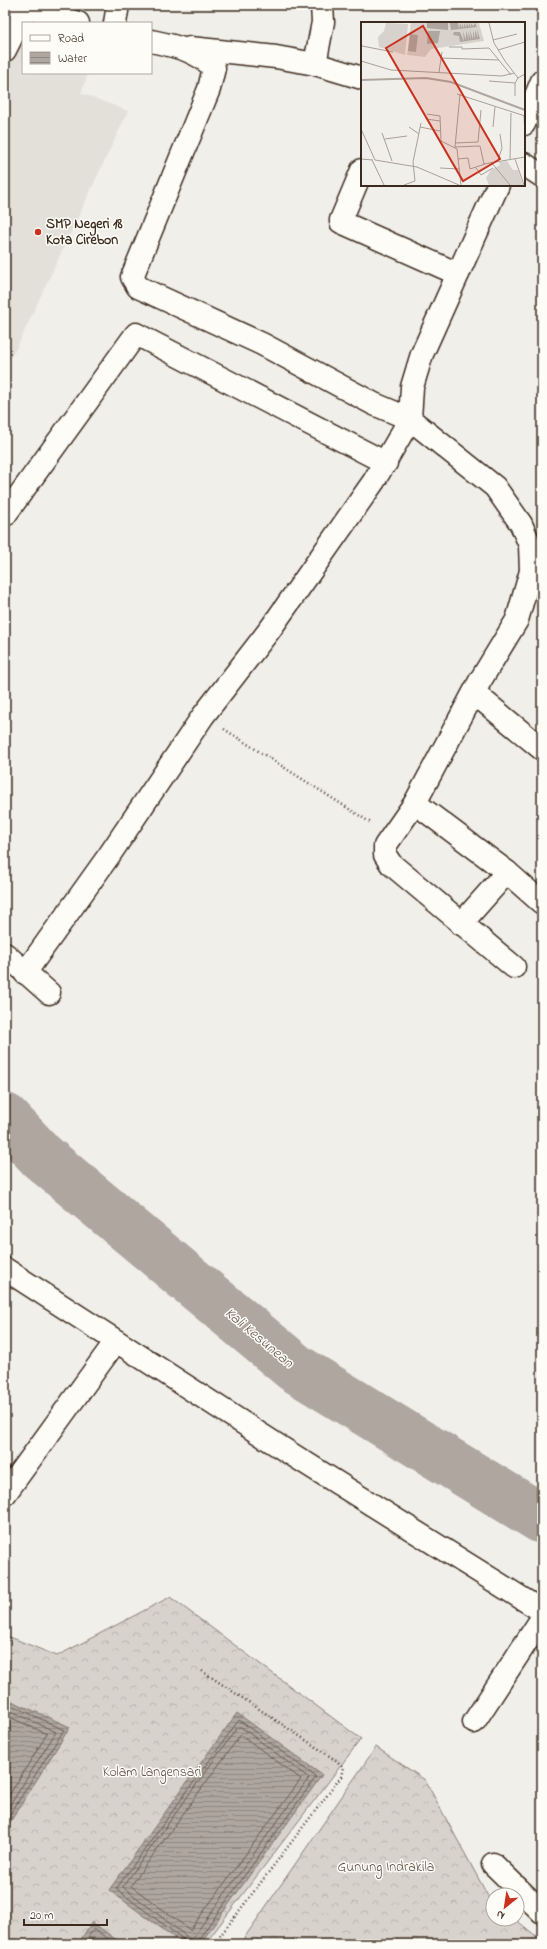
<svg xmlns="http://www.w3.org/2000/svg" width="547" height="1949" viewBox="0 0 547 1949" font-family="'Indie Flower',sans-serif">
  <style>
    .built { fill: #e3e0da }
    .forest { fill: url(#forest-crowns); stroke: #897e75 }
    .water { fill: url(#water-rules); stroke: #80746b }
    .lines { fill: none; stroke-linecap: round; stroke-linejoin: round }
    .shore { stroke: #695c52; stroke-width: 1 }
    .river { stroke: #aea69f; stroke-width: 50 }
    .minor-casing { stroke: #3b2a1e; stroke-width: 25 }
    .path { stroke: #3b2a1e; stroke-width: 2.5; stroke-dasharray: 1 3; stroke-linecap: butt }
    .minor { stroke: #fdfcf7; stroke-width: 22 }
    .poi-dot { fill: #c8321e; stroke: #fdfcf7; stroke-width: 1.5 }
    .labels { text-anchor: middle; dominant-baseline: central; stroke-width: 3; stroke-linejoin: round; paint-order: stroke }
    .poi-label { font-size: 14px; font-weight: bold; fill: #3b2a1e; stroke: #fdfcf7; text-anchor: start }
    .park-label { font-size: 14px; fill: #62544a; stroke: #fdfcf7 }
    .water-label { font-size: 15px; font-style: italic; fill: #63554b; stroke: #fdfcf7 }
    .inset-river { fill: none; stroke: #aea69f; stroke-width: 2 }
    .inset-road { fill: none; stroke: #a8a098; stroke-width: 1 }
    .view { fill: #c8321e; fill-opacity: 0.15; stroke: #c8321e; stroke-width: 2 }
    .inset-edge { fill: none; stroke: #3b2a1e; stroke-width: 2 }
  </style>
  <defs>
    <pattern id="forest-crowns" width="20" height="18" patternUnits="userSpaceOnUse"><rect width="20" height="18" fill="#d7d2cc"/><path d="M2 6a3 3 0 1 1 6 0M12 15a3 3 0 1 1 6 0" fill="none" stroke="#b9b4af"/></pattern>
    <pattern id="water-rules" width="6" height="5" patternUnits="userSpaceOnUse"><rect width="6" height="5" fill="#aea69f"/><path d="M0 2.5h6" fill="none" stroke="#8f8781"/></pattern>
  </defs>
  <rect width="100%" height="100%" fill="#f1efea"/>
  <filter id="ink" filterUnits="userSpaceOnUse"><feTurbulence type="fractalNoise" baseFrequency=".025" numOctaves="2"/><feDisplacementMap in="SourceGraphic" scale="8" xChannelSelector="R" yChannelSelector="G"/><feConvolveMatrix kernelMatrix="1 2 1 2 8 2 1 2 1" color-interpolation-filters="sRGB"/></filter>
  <g filter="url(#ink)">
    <!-- built -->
    <polygon class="built" points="5,24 23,27 23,73 88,73 81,93 128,111 15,351 10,358 5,361"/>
    <!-- forest -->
    <g class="forest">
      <polygon points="170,1597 361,1739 205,1944 5,1944 5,1635 57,1656"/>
      <polygon points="376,1747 425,1780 489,1898 493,1901 493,1919 515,1919 542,1941 542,1944 240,1944"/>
    </g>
    <!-- water -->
    <g class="water">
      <polygon points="5,1698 70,1727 5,1830"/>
      <polygon points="237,1713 322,1775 200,1944 183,1944 109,1890"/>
      <polygon points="92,1922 122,1944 78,1944"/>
    </g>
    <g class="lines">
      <!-- shore -->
      <g class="shore">
        <polyline points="5,1702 64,1730 5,1822"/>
        <polyline points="5,1708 56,1732 5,1813"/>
        <polyline points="5,1715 47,1734 5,1802"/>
        <polygon points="238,1727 241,1727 309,1778 191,1940 123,1887"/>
        <polygon points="241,1735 301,1779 190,1930 131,1886"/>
        <polyline points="83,1944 94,1929 115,1944"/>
        <polyline points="185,1944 183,1939 116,1889 239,1720 316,1777 198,1940 197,1944"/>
      </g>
      <!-- river -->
      <polyline class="river" points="5,1118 42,1157 295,1368 542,1519"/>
      <defs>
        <g id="minor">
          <polyline points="20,5 78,23"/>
          <polyline points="115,23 118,5"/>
          <polyline points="190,48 276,57 315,64 362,78"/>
          <polyline points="5,50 26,8"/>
          <polyline points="315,64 323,22 322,5"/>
          <polyline points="524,124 542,81"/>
          <polyline points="524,164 542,176"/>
          <polyline points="362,170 341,220 341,222 458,274"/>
          <polyline points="498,185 422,354 412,387 410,419 495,487 521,524 530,545 531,571 517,620 480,681 415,803 385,846 385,855 391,864 514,967"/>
          <polyline points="5,515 136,334 386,463"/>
          <polyline points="474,693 542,749"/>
          <polyline points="415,803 507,872 542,903"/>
          <polyline points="461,924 507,872"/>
          <polyline points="5,954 49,993"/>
          <path d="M25,973L110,854L203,716L271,628L374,481L410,419L374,404L262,344L138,287L132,277L209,89L214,68C196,50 175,46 151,41"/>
          <polyline points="5,1269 288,1452 542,1611"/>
          <polyline points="5,1494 116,1341"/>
          <polyline points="474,1722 542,1618"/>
          <polyline points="493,1864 542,1912"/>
        </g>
      </defs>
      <!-- minor casing -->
      <use href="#minor" class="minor-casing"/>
      <!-- path -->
      <g class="path">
        <polyline points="224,729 371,823"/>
        <polyline points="202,1671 337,1761 343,1767 341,1777 214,1944"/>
      </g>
      <!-- minor -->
      <use href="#minor" class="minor"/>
    </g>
  </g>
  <!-- markers -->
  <circle class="poi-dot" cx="38" cy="232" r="4"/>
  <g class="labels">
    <!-- poi labels -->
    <g class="poi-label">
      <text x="46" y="224">SMP Negeri 18<tspan x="46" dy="16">Kota Cirebon</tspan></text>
    </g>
    <!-- park labels -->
    <g class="park-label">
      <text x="152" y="1772">Kolam Langensari</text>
      <text x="386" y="1867">Gunung Indrakila</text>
    </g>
    <!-- water labels -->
    <g class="water-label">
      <text transform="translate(259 1338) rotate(40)">Kali Kesunean</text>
    </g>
  </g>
  <!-- overview -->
  <g transform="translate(361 22)">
    <rect width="164" height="164" fill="#f1efea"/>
    <path d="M25,1L47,2L44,33L18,25L17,15L23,9ZM50,1H118L123,19L70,27L64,35L46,33Z" fill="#d7d2cc"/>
    <path d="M146,139L152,148H157L162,163H128L125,156L130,148L139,143L138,140Z" fill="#d7d2cc"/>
    <path d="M66,1H87V8L66,6ZM89,1H97L98,7L99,1L101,6V1L103,6V1L105,5L106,1L108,5V1L110,5V1L112,4L114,1L116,5L90,8ZM116,7L119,17L99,20L98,14L92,13L93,10H99L103,19L102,9L105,18V9L108,18L107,9L110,17L109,8L112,17V8L114,17V8L117,16ZM67,9H79L77,21L66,22ZM49,12L57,13L55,30L47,29Z" fill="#aea69f"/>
    <path class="inset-river" d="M0,58L65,56L90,60L164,88"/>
    <path class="inset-road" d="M128,1L133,21L144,39L157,56L164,52M132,18L156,12M0,22L1,24L32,30M88,25H101V27L128,26L150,53M137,28L164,20M80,36L138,38M0,39L30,48L141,54L153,51M78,50L81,30M128,59L154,61L157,56M154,61V74M96,72L164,94M99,72L94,125L119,124L123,142L164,135M66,92L79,94L80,119L96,127L100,163M163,94L164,113M65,97L79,99M48,105L58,112M59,105L79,109M132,105L134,85M0,107L14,138L56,145L98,163M21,111L31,139M24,117L46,114M94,121L117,120L120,88M0,137L12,138M97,137L107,136L109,147L124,142M149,137L150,91M154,137L163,163M11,138L23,163M137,138L141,126L139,112M130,140L149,163M79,146L98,147M115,146L120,153L132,146M43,163L54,159L52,140L60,101"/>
    <path class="view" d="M62,4L139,137L102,159L25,26Z"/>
    <rect width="164" height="164" class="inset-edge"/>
  </g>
  <!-- margin -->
  <rect width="547" height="1949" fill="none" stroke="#fdfcf7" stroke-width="20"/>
  <rect x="10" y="10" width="527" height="1929" fill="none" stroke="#3b2a1e" stroke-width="1.5" filter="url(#ink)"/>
  <!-- legend -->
  <rect x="22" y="22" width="130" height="52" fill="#fdfcf7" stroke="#afa8a0"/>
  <rect x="30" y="35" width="20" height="6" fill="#fdfcf7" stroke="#afa8a0"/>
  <text x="58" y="42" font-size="12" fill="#3b2a1e">Road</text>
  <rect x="30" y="52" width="20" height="12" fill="url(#water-rules)" stroke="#afa8a0"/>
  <text x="58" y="62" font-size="12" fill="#3b2a1e">Water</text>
  <!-- north arrow -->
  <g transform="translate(505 1907) rotate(210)"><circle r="19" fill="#fdfcf7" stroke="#afa8a0"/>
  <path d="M0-3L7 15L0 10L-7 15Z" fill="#c8321e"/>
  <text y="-6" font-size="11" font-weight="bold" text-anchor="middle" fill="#3b2a1e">N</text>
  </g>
  <!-- scale -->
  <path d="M24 1919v6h83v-6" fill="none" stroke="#3b2a1e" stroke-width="2"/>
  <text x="30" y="1919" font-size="12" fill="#3b2a1e" stroke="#fdfcf7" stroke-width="3" paint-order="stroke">20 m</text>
</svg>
